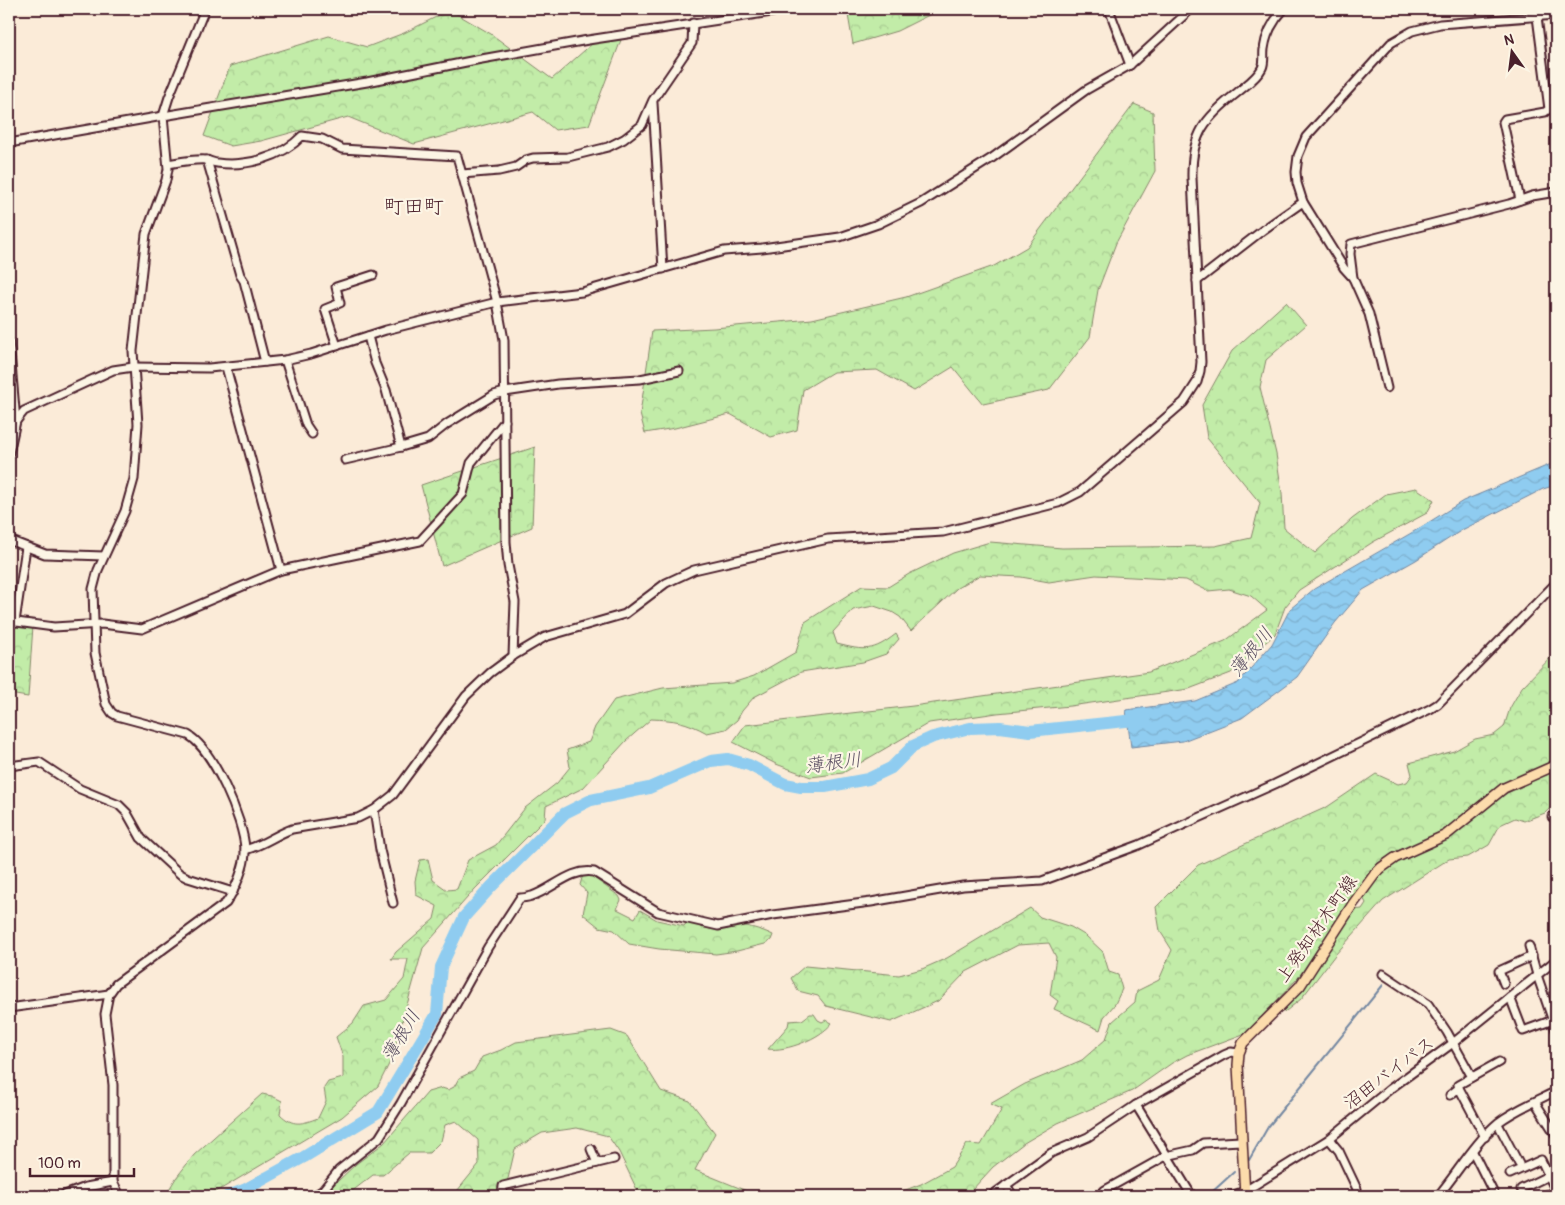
<svg xmlns="http://www.w3.org/2000/svg" width="1565" height="1205" viewBox="0 0 1565 1205" font-family="Pangolin,'Klee One',sans-serif">
  <style>
    .forest { fill: url(#forest-crowns); stroke: #86866a }
    .water { fill: url(#water-waves); stroke: #7387a1 }
    .lines { fill: none; stroke-linecap: round; stroke-linejoin: round }
    .stream { stroke: #7387a1; stroke-width: 2 }
    .river { stroke: #8fccf0; stroke-width: 12 }
    .minor-casing { stroke: #4a1f2b; stroke-width: 11 }
    .major-casing { stroke: #4a1f2b; stroke-width: 12 }
    .minor { stroke: #fcf5e5; stroke-width: 7 }
    .major { stroke: #fcdcac; stroke-width: 9 }
    .labels { text-anchor: middle; dominant-baseline: central; stroke-width: 4.5; stroke-linejoin: round; paint-order: stroke }
    .street-label { font-size: 18px; fill: #4a1f2b; stroke: #fcf5e5 }
    .water-label { font-size: 19px; font-style: italic; fill: #5f5366; stroke: #fcf5e5 }
    .quarter-label { font-size: 20px; fill: #4a1f2b; stroke: #fcf5e5 }
  </style>
  <defs>
    <pattern id="forest-crowns" width="20" height="18" patternUnits="userSpaceOnUse" patternTransform="scale(1.25)"><rect width="20" height="18" fill="#c2eca8"/><path d="M2 6a3 3 0 1 1 6 0M12 15a3 3 0 1 1 6 0" fill="none" stroke="#a8ca91"/></pattern>
    <pattern id="water-waves" width="16" height="10" patternUnits="userSpaceOnUse" patternTransform="scale(1.25)"><rect width="16" height="10" fill="#8fccf0"/><path d="M0 5q4-4 8 0t8 0" fill="none" stroke="#7dafce"/></pattern>
  </defs>
  <rect width="100%" height="100%" fill="#fbebd8"/>
  <filter id="ink" filterUnits="userSpaceOnUse"><feTurbulence type="fractalNoise" baseFrequency=".02" numOctaves="2"/><feDisplacementMap in="SourceGraphic" scale="10" xChannelSelector="R" yChannelSelector="G"/><feConvolveMatrix kernelMatrix="1 2 1 2 8 2 1 2 1" color-interpolation-filters="sRGB"/></filter>
  <g filter="url(#ink)">
    <!-- forest -->
    <g class="forest">
      <polygon points="847,9 941,9 897,31 853,44"/>
      <polygon points="450,10 491,34 552,79 602,35 621,40 589,125 555,130 533,112 414,144 348,117 261,141 231,146 204,136 230,66 329,36 367,47 404,33"/>
      <polygon points="1134,104 1153,112 1155,171 1116,243 1098,290 1090,337 1049,390 983,404 953,367 914,391 877,370 833,372 803,390 797,430 771,437 730,414 675,428 645,433 640,414 652,331 714,328 812,319 906,297 994,266 1027,247"/>
      <path d="M1286,302L1306,325L1266,360L1260,387L1276,454L1282,493L1284,528L1315,553L1352,519L1386,494L1416,488L1434,500L1427,513L1373,542L1299,590L1285,607L1275,634L1231,673L1189,689L1070,706L997,713L929,723L843,773L811,777L776,764L733,742L745,725L913,706L1149,672L1225,641L1267,610L1251,596L1229,589L1208,591L1186,580L1096,575L1049,582L1021,577L980,575L957,588L911,631L900,617L892,612L874,606L853,610L833,632L837,644C865,651 873,652 896,634L899,639L886,654L863,662L801,672L754,697L742,711L737,720L726,729L707,733C685,721 675,720 651,719L626,741L583,788L546,806L545,819L475,889L423,948L392,1058L378,1086L342,1117L216,1192L204,1196H165L176,1178L194,1155L262,1094L272,1096L282,1101L280,1114C293,1127 302,1124 318,1118L326,1101L324,1088L328,1082L343,1078V1057L336,1037L353,1023L364,1006L386,1000L404,979L408,959H391L396,952L434,919L437,906L416,895L415,881L420,860L428,859L433,880L447,890L457,889L468,860L496,845L525,808L557,783L570,767L567,750L589,742L595,727L614,700L663,688L732,683L754,676L796,652L805,622L862,586L888,587L909,574L953,553L990,542L1062,548L1215,546L1251,538L1260,503L1207,438L1202,405L1232,351Z"/>
      <polygon points="535,447 532,527 442,566 421,485"/>
      <polygon points="9,626 33,626 28,697 9,694"/>
      <polygon points="1556,652 1556,760 1502,784 1443,832 1429,839 1395,852 1378,863 1363,880 1298,978 1246,1033 1187,1055 1172,1063 1132,1091 1058,1123 1024,1143 993,1167 972,1190 963,1196 890,1196 921,1184 952,1167 967,1144 981,1145 1002,1109 990,1104 1025,1084 1082,1060 1106,1039 1112,1022 1135,1002 1137,991 1159,980 1172,950 1160,931 1156,907 1198,865 1327,807 1376,774 1398,784 1407,782 1412,775 1409,763 1454,751 1475,739 1494,735 1504,727 1510,708 1522,687"/>
      <polygon points="1556,767 1556,804 1553,805 1545,813 1524,821 1515,818 1500,825 1489,845 1468,857 1449,859 1383,901 1335,955 1301,999 1286,1011 1279,1013 1353,910 1362,909 1366,903 1362,896 1371,884 1394,862 1472,818 1487,809 1498,797 1521,787 1535,777"/>
      <path d="M587,873L619,896L621,900L617,909L635,918L640,910L657,920L684,926L688,921C716,923 747,922 773,935L771,940L765,944L737,951L716,954L659,949L629,944L614,930L599,927L583,914L587,893L580,885L582,878Z"/>
      <polygon points="1030,908 1040,917 1071,927 1086,936 1103,952 1109,972 1118,975 1122,989 1115,1004 1104,1017 1100,1030 1054,1009 1058,1001 1050,995 1056,957 1049,943 1018,945 966,972 938,1001 891,1022 826,1006 818,996 798,991 791,978 805,966 899,975 922,969 947,958"/>
      <path d="M810,1014H814L818,1020L822,1022L826,1020L832,1023C821,1038 786,1052 768,1049L788,1026L789,1021L802,1020Z"/>
      <polygon points="611,1030 627,1036 661,1091 690,1101 715,1133 695,1170 754,1194 765,1196 640,1196 619,1152 608,1136 577,1128 542,1133 515,1149 504,1196 453,1196 479,1164 478,1140 456,1121 445,1125 441,1141 429,1153 409,1153 383,1175 373,1175 346,1196 322,1196 356,1164 384,1143 428,1092 442,1088 448,1090 454,1087 459,1078 474,1071 482,1057 501,1050 516,1042"/>
    </g>
    <!-- water -->
    <g class="water">
      <polygon points="1556,462 1556,485 1543,489 1462,530 1416,560 1363,590 1335,623 1297,677 1242,718 1183,741 1131,747 1126,710 1195,701 1238,683 1272,644 1290,609 1314,589 1413,532 1463,501"/>
      <polygon points="264,1173 262,1184 243,1196 217,1196 234,1190"/>
    </g>
    <g class="lines">
      <!-- stream -->
      <g class="stream">
        <polyline points="1249,1160 1268,1127 1383,985"/>
        <polyline points="1211,1193 1234,1172"/>
      </g>
      <!-- river -->
      <polyline class="river" points="228,1196 246,1189 304,1157 378,1112 437,1014 441,967 464,917 491,887 565,813 591,800 649,788 711,761 728,759 749,765 785,784 801,787 825,787 868,779 891,768 913,746 933,737 970,728 1000,727 1030,731 1145,719"/>
      <defs>
        <g id="minor">
          <polyline points="1109,9 1130,65"/>
          <polyline points="653,103 663,269"/>
          <polyline points="9,143 163,116 367,82 476,60 588,40 791,9"/>
          <polyline points="207,160 240,275 244,281 265,362"/>
          <path d="M168,164C180,162 194,159 206,160C210,161 214,163 217,163C247,167 282,157 302,136L322,139L342,149L457,156L497,302L504,340L506,542L508,565L515,602L513,656"/>
          <polyline points="462,174 499,171 516,167 526,160 533,158 568,157 608,147 624,139 642,125 653,100 692,43 693,23"/>
          <polyline points="1520,200 1503,122 1505,119 1545,112 1549,109 1536,9"/>
          <polyline points="1353,278 1350,254 1351,244 1509,204 1532,196 1556,192"/>
          <polyline points="1197,281 1263,230 1303,202"/>
          <polyline points="368,336 375,363 386,390 401,447 428,439 447,424 494,395 505,392 558,384 640,379 679,371"/>
          <polyline points="9,341 16,421"/>
          <polyline points="337,346 325,309 340,303 336,287 373,275"/>
          <polyline points="285,360 306,425 312,434"/>
          <polyline points="226,367 281,570"/>
          <polyline points="1387,388 1369,314 1353,278 1344,268 1303,202 1297,183 1296,172 1298,156 1306,137 1391,43 1412,31 1440,24 1556,15"/>
          <polyline points="9,453 16,421 24,411 113,370 133,367 209,368 285,360 311,354 386,330 497,302 582,292 724,251 762,248 840,237 878,224 921,203 992,158 1086,90 1130,65 1191,9"/>
          <polyline points="345,460 401,447"/>
          <polyline points="9,540 45,554 104,556"/>
          <polyline points="9,621 54,627 102,624 142,629 281,570 420,541 463,494 471,463 505,421"/>
          <polyline points="15,622 26,547"/>
          <polyline points="9,766 39,762 80,789 119,805 127,813 141,838 180,874 188,878 233,892"/>
          <polyline points="374,810 380,850 393,903"/>
          <polyline points="1552,817 1556,816"/>
          <path d="M245,850C264,845 275,835 292,829L358,818L374,810L393,795L466,696L490,673L513,656L545,637L625,614L666,583L694,570L828,539L943,532L1058,503L1080,492L1184,402L1197,382L1200,371L1201,362L1192,178C1191,134 1205,118 1238,92C1246,85 1257,78 1262,68C1265,62 1263,55 1264,49C1266,33 1273,21 1284,9"/>
          <polyline points="1529,946 1537,975 1556,1030"/>
          <polyline points="1383,974 1428,1004 1447,1032 1472,1077"/>
          <polyline points="1504,984 1499,971 1532,956"/>
          <polyline points="1510,997 1523,1031 1556,1019"/>
          <polyline points="9,1008 109,994"/>
          <polyline points="1459,1088 1485,1137"/>
          <polyline points="1450,1095 1459,1088 1458,1085 1499,1062"/>
          <polyline points="1535,1102 1556,1135"/>
          <polyline points="1136,1105 1192,1196"/>
          <polyline points="1498,1124 1519,1164"/>
          <polyline points="1329,1139 1339,1151 1357,1189 1356,1196"/>
          <polyline points="591,1149 597,1163"/>
          <polyline points="1473,1152 1495,1196"/>
          <polyline points="1510,1174 1541,1160 1556,1191"/>
          <polyline points="1006,1185 1013,1196"/>
          <polyline points="1521,1189 1548,1176"/>
          <polyline points="62,1196 86,1187 113,1182"/>
          <path d="M120,1196L113,1182V1085L105,1014L109,994L116,984L226,903C235,890 246,865 245,849C244,821 213,749 188,735L117,716L112,713L106,704L95,653L93,589L98,570L125,511L134,479L138,424L133,351L146,234L166,180L168,169L163,116L169,97L205,9"/>
          <path d="M314,1196L323,1190L339,1170L379,1138L401,1103L488,947L520,898C524,898 528,897 532,896C553,889 571,868 594,872L658,912L718,926L773,915L871,902L963,886L1042,881L1139,845L1183,825L1275,784L1430,709L1438,704L1556,583"/>
          <polyline points="502,1196 503,1186 614,1159"/>
          <polyline points="991,1196 1051,1153 1088,1137 1136,1105 1224,1055 1231,1052 1239,1053"/>
          <polyline points="1099,1196 1105,1190 1166,1156 1193,1150 1203,1143 1241,1141"/>
          <polyline points="1231,1196 1245,1191 1329,1139 1390,1089 1453,1043 1556,960"/>
          <path d="M1438,1196C1458,1172 1475,1142 1499,1122C1516,1109 1537,1101 1556,1091"/>
          <polyline points="1544,1196 1556,1191"/>
        </g>
        <polyline id="major" points="1245,1196 1238,1065 1239,1053 1243,1043 1300,986 1353,904 1375,874 1381,868 1395,858 1446,835 1504,788 1556,765"/>
      </defs>
      <!-- minor casing -->
      <use href="#minor" class="minor-casing"/>
      <!-- major casing -->
      <use href="#major" class="major-casing"/>
      <!-- minor -->
      <use href="#minor" class="minor"/>
      <!-- major -->
      <use href="#major" class="major"/>
    </g>
  </g>
  <g class="labels">
    <!-- street labels -->
    <g class="street-label">
      <text transform="translate(1317 929) rotate(-55)">上発知材木町線</text>
      <text transform="translate(1389 1073) rotate(-37)">沼田バイパス</text>
    </g>
    <!-- water labels -->
    <g class="water-label">
      <text transform="translate(1251 652) rotate(-51)">薄根川</text>
      <text transform="translate(833 763) rotate(-7)">薄根川</text>
      <text transform="translate(401 1036) rotate(-59)">薄根川</text>
    </g>
    <!-- quarter labels -->
    <g class="quarter-label">
      <text x="414" y="206">町田町</text>
    </g>
  </g>
  <!-- margin -->
  <rect width="1565" height="1205" fill="none" stroke="#fcf5e5" stroke-width="30"/>
  <rect x="15" y="15" width="1535" height="1175" fill="none" stroke="#4a1f2b" stroke-width="2" filter="url(#ink)"/>
  <!-- north arrow -->
  <g transform="translate(1512 52) rotate(346)" stroke="#fcf5e5" stroke-width="4" paint-order="stroke">
  <path d="M0-4L9 19L0 12L-9 19Z" fill="#4a1f2b"/>
  <text y="-8" font-size="14" font-weight="bold" text-anchor="middle" fill="#4a1f2b">N</text>
  </g>
  <!-- scale -->
  <path d="M30 1168v8h104v-8" fill="none" stroke="#4a1f2b" stroke-width="2.5"/>
  <text x="38" y="1168" font-size="15" fill="#4a1f2b" stroke="#fcf5e5" stroke-width="4" paint-order="stroke">100 m</text>
</svg>
